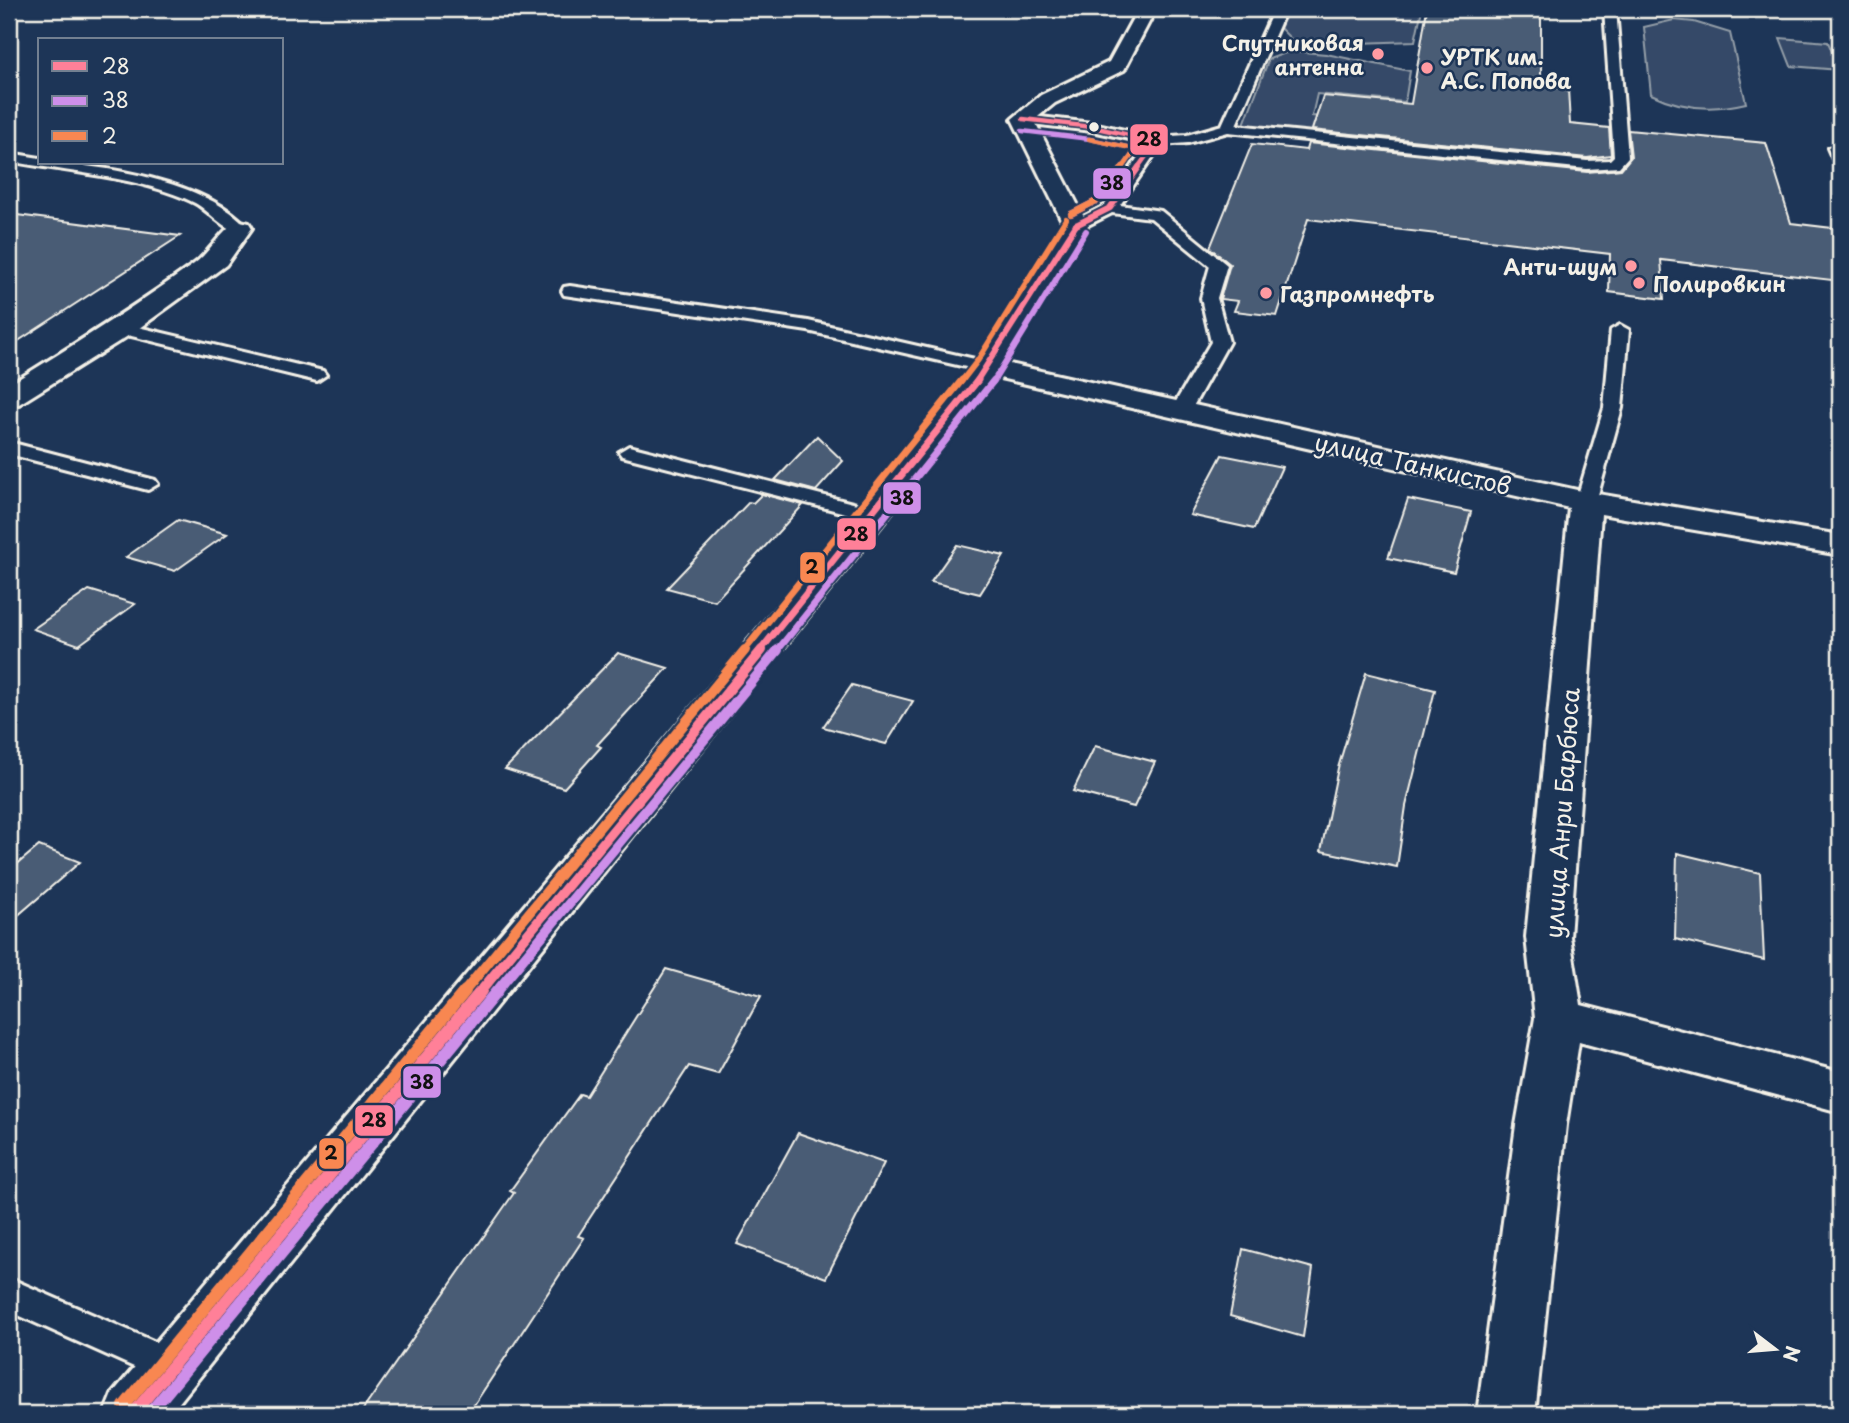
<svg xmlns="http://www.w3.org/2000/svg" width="1849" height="1423" viewBox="0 0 1849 1423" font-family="'Playpen Sans',sans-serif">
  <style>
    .green { fill: #354a67; stroke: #949ea8; stroke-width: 2 }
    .building { fill: #485b74; stroke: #f4f1e8; stroke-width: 2 }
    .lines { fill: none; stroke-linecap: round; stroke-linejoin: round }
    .service-casing { stroke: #f4f1e8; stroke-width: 6 }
    .minor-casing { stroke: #f4f1e8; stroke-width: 6 }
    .tertiary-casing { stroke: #f4f1e8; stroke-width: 6 }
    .service { fill: #1d3557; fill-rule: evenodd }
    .minor { fill: #1d3557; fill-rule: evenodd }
    .tertiary { fill: #1d3557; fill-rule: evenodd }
    .bus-1-far4-casing { stroke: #1d3557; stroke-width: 7 }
    .bus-1-far3-casing { stroke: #1d3557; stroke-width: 10 }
    .bus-1-far2-casing { stroke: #1d3557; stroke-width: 11 }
    .bus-1-far1-casing { stroke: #1d3557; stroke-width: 15 }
    .bus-1-casing { stroke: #1d3557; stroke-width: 18 }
    .bus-2-far4-casing { stroke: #1d3557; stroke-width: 7 }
    .bus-2-far3-casing { stroke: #1d3557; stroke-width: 10 }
    .bus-2-far2-casing { stroke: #1d3557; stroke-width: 11 }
    .bus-2-far1-casing { stroke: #1d3557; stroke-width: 15 }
    .bus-2-casing { stroke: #1d3557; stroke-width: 18 }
    .bus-3-far4-casing { stroke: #1d3557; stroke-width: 7 }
    .bus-3-far3-casing { stroke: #1d3557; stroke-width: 10 }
    .bus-3-far2-casing { stroke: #1d3557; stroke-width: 11 }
    .bus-3-far1-casing { stroke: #1d3557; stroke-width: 15 }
    .bus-3-casing { stroke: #1d3557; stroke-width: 18 }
    .bus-1-far4 { stroke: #ff8098; stroke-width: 4.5 }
    .bus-1-far3 { stroke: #ff8098; stroke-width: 6 }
    .bus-1-far2 { stroke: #ff8098; stroke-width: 7 }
    .bus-1-far1 { stroke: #ff8098; stroke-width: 10 }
    .bus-1 { stroke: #ff8098; stroke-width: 12 }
    .bus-2-far4 { stroke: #ce8fe9; stroke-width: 4.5 }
    .bus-2-far3 { stroke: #ce8fe9; stroke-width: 6 }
    .bus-2-far2 { stroke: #ce8fe9; stroke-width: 7 }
    .bus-2-far1 { stroke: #ce8fe9; stroke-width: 10 }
    .bus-2 { stroke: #ce8fe9; stroke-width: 12 }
    .bus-3-far4 { stroke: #f88751; stroke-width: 4.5 }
    .bus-3-far3 { stroke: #f88751; stroke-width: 6 }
    .bus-3-far2 { stroke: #f88751; stroke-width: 7 }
    .bus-3-far1 { stroke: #f88751; stroke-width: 10 }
    .bus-3 { stroke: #f88751; stroke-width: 12 }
    .poi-dot { fill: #ff9aa2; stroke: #1d3557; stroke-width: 2.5 }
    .bus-dot { fill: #f4f1e8; stroke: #1d3557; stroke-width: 2.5 }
    .labels { text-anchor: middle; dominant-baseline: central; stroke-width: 5; stroke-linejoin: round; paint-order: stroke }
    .far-poi-label { font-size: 21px; font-weight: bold; fill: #f4f1e8; stroke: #1d3557; text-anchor: start }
    .street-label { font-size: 24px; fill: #f4f1e8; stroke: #1d3557 }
    .line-badge { stroke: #1d3557; stroke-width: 2.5 }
    .pale-badge-label { font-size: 19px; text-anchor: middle; font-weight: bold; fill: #111 }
  </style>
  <rect width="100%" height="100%" fill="#1d3557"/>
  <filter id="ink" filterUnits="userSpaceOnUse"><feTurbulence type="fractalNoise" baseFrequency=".0143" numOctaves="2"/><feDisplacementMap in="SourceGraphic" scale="14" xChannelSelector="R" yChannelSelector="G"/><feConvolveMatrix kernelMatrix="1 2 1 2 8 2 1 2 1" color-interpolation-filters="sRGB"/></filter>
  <g filter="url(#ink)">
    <!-- green -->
    <g class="green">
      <polygon points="1289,9 1422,9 1415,41 1329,44 1293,41 1280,28"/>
      <path d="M1674,20L1694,22L1730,33L1746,103C1713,111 1681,109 1651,94L1644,27Z"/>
      <polygon points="1780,38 1828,42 1840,70 1791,66"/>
      <polygon points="1291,51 1326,54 1410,71 1405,102 1317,94 1312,116 1577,142 1578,160 1243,127 1269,59"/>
    </g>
    <!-- building -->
    <g class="building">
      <polygon points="1427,9 1541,9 1541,86 1568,89 1570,124 1609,128 1611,155 1587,158 1312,130 1323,96 1411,104"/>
      <polygon points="1628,130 1766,143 1791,223 1840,229 1840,281 1661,260 1664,299 1609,292 1610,254 1308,219 1277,316 1234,311 1238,301 1220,299 1230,264 1210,248 1252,144 1306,150 1308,143 1587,172 1621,169 1631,157"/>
      <polygon points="9,214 180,236 9,347"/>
      <polygon points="817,436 843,461 816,491 775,480"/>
      <polygon points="1222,455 1282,467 1254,529 1190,515"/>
      <polygon points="762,494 803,505 715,601 667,588 749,502 753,503"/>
      <polygon points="1408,499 1471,512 1454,572 1388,558"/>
      <polygon points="178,520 227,534 175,571 126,557"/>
      <polygon points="957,545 1004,556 980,594 931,582"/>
      <polygon points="89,590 135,604 79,645 33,629"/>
      <polygon points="618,653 668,668 597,745 601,747 564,788 505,769"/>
      <polygon points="1366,673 1435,690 1406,806 1397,867 1321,851 1338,768"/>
      <polygon points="852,685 913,701 886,744 823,727"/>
      <polygon points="1095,746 1155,762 1134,807 1073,791"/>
      <polygon points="39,846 80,862 9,923 9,871"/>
      <polygon points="1677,853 1760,873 1764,960 1675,939"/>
      <polygon points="666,969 761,996 718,1074 689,1066 578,1236 584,1238 468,1414 360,1414 514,1193 510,1191 580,1094 586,1096"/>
      <polygon points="798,1133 884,1163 826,1278 737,1244"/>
      <polygon points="1243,1249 1313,1268 1303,1337 1230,1316"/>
    </g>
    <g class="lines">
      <defs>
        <g id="service">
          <polygon points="1274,9 1286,9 1236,125 1587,161 1610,160 1614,156 1604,9 1616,9 1628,157 1619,167 1587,169 1228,132 1188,143 1161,145 1120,205 1161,211 1227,265 1217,298 1229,342 1191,410 1181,416 1171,410 1211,342 1201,298 1210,266 1151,218 1112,213 1082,228 1076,230 1068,225 1105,205 1148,143 1092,131 1023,123 1016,119 1023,115 1092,123 1157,137 1187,135 1222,125"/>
          <polygon points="1840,144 1840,165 1835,164 1828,148"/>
          <path d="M9,153L40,158V163C98,163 209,182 248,228L246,231C228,236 210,211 195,203C143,177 66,172 9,161Z"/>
          <polygon points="570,286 808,321 988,362 997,367 988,372 808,331 564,295 562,291 564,287"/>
          <polygon points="121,323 323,371 326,375 317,381 115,332 112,328"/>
          <polygon points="1620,325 1629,330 1622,408 1596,502 1586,508 1576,502 1604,408 1611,330"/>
          <polygon points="9,442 155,480 158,484 148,490 9,454"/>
          <polygon points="629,446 880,510 883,514 873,520 622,456 619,452"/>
          <polygon points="9,1278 185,1355 190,1367 185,1379 172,1384 9,1311"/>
        </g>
        <g id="minor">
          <polygon points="1138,9 1156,9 1124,70 1055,103 1034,120 1088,225 1005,363 1586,492 1840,535 1840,555 1601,514 1570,937 1581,1005 1840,1072 1840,1112 1579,1042 1566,1125 1535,1414 1477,1414 1516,1125 1535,1018 1526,937 1569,508 978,373 974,367 1064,225 1012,119 1041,95 1109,62"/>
          <path d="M240,221L249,223L252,228L226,265L131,334L19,404L9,407V385C72,346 134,307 194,264C210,253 224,225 240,221Z"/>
        </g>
        <polygon id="tertiary" points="988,358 998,361 1002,367 885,521 170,1414 104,1414 112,1394 861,507 978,361"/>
      </defs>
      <!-- service casing -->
      <use href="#service" class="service-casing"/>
      <!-- minor casing -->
      <use href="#minor" class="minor-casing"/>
      <!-- tertiary casing -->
      <use href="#tertiary" class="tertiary-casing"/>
      <!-- service -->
      <use href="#service" class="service"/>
      <!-- minor -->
      <use href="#minor" class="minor"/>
      <!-- tertiary -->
      <use href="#tertiary" class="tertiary"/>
      <defs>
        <polyline id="bus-1-far4" points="1023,119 1092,127 1157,141 1137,169"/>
        <g id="bus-1-far3">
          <polyline points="1076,225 1110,208 1139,167"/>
          <polyline points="976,382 1076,225"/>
        </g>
        <polyline id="bus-1-far2" points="760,651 978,380"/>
        <polyline id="bus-1-far1" points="480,992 762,650"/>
        <polyline id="bus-1" points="133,1414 481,991"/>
        <polyline id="bus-2-far4" points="1022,131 1090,139 1136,149 1122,169"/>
        <g id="bus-2-far3">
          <polyline points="1071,214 1102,198 1123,167"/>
          <polyline points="993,382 1086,231"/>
        </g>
        <polyline id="bus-2-far2" points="777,651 994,380"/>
        <polyline id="bus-2-far1" points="496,992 778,650"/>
        <polyline id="bus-2" points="149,1414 497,991"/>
        <polyline id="bus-3-far4" points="1089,139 1136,149 1122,169"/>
        <g id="bus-3-far3">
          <polyline points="1071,214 1102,198 1123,167"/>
          <polyline points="961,382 978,360 1066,219"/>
        </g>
        <polyline id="bus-3-far2" points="744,651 962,380"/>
        <polyline id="bus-3-far1" points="464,992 745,650"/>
        <polyline id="bus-3" points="124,1406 465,991"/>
      </defs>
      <!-- bus-1-far4 casing -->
      <use href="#bus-1-far4" class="bus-1-far4-casing"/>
      <!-- bus-1-far3 casing -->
      <use href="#bus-1-far3" class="bus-1-far3-casing"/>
      <!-- bus-1-far2 casing -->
      <use href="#bus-1-far2" class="bus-1-far2-casing"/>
      <!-- bus-1-far1 casing -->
      <use href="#bus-1-far1" class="bus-1-far1-casing"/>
      <!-- bus-1 casing -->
      <use href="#bus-1" class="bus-1-casing"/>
      <!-- bus-2-far4 casing -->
      <use href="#bus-2-far4" class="bus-2-far4-casing"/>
      <!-- bus-2-far3 casing -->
      <use href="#bus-2-far3" class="bus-2-far3-casing"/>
      <!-- bus-2-far2 casing -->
      <use href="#bus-2-far2" class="bus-2-far2-casing"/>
      <!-- bus-2-far1 casing -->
      <use href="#bus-2-far1" class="bus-2-far1-casing"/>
      <!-- bus-2 casing -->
      <use href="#bus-2" class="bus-2-casing"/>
      <!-- bus-3-far4 casing -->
      <use href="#bus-3-far4" class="bus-3-far4-casing"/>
      <!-- bus-3-far3 casing -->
      <use href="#bus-3-far3" class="bus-3-far3-casing"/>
      <!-- bus-3-far2 casing -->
      <use href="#bus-3-far2" class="bus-3-far2-casing"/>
      <!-- bus-3-far1 casing -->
      <use href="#bus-3-far1" class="bus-3-far1-casing"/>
      <!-- bus-3 casing -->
      <use href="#bus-3" class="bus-3-casing"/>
      <!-- bus-1-far4 -->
      <use href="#bus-1-far4" class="bus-1-far4"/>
      <!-- bus-1-far3 -->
      <use href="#bus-1-far3" class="bus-1-far3"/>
      <!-- bus-1-far2 -->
      <use href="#bus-1-far2" class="bus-1-far2"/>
      <!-- bus-1-far1 -->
      <use href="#bus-1-far1" class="bus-1-far1"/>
      <!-- bus-1 -->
      <use href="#bus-1" class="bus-1"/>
      <!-- bus-2-far4 -->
      <use href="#bus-2-far4" class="bus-2-far4"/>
      <!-- bus-2-far3 -->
      <use href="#bus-2-far3" class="bus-2-far3"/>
      <!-- bus-2-far2 -->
      <use href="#bus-2-far2" class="bus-2-far2"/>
      <!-- bus-2-far1 -->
      <use href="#bus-2-far1" class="bus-2-far1"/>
      <!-- bus-2 -->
      <use href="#bus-2" class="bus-2"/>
      <!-- bus-3-far4 -->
      <use href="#bus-3-far4" class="bus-3-far4"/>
      <!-- bus-3-far3 -->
      <use href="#bus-3-far3" class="bus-3-far3"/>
      <!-- bus-3-far2 -->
      <use href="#bus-3-far2" class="bus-3-far2"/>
      <!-- bus-3-far1 -->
      <use href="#bus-3-far1" class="bus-3-far1"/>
      <!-- bus-3 -->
      <use href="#bus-3" class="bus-3"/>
    </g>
  </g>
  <!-- markers -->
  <g class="poi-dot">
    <circle cx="1378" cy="54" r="7"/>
    <circle cx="1427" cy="68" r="7"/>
    <circle cx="1631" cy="266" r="7"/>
    <circle cx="1639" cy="283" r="7"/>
    <circle cx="1266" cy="293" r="7"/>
  </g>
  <circle class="bus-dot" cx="1094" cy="127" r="6"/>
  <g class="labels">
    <!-- far-poi labels -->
    <g class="far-poi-label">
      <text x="1364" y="42" text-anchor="end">Спутниковая<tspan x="1364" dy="24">антенна</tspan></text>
      <text x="1441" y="56">УРТК им.<tspan x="1441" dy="24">А.С. Попова</tspan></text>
      <text x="1617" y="266" text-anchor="end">Анти-шум</text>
      <text x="1653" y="283">Полировкин</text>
      <text x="1280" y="293">Газпромнефть</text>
    </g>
    <!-- street labels -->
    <g class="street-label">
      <text transform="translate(1413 463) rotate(13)">улица Танкистов</text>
      <text transform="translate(1561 813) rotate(-86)">улица Анри Барбюса</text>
    </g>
  </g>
  <g class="line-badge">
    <rect x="1129" y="123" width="40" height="33" rx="7" fill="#ff8098"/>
    <rect x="1092" y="167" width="40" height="33" rx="7" fill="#ce8fe9"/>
    <rect x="882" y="481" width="40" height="34" rx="7" fill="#ce8fe9"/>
    <rect x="836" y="517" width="41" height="34" rx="7" fill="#ff8098"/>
    <rect x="799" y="551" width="27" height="33" rx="7" fill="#f88751"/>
    <rect x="402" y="1065" width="40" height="34" rx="7" fill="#ce8fe9"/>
    <rect x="354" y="1104" width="40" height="33" rx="7" fill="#ff8098"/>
    <rect x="318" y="1137" width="27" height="33" rx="7" fill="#f88751"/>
  </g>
  <g class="pale-badge-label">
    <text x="1149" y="146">28</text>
    <text x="1112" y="190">38</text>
    <text x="902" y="505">38</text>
    <text x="856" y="541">28</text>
    <text x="812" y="574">2</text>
    <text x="422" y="1089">38</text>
    <text x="374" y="1127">28</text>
    <text x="331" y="1160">2</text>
  </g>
  <!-- margin -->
  <rect width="1849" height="1423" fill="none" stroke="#1d3557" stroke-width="35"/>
  <rect x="18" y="18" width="1814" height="1388" fill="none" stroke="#f4f1e8" stroke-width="2.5" filter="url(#ink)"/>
  <!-- legend -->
  <rect x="38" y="38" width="245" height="126" fill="#1d3557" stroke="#738091" stroke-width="2"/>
  <rect x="52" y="61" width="35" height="10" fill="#ff8098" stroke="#738091" stroke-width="2"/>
  <text x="102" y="74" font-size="21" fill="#f4f1e8">28</text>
  <rect x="52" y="96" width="35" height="10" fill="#ce8fe9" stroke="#738091" stroke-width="2"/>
  <text x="102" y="108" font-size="21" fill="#f4f1e8">38</text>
  <rect x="52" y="131" width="35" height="10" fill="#f88751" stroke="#738091" stroke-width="2"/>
  <text x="102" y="144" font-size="21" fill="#f4f1e8">2</text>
  <!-- north arrow -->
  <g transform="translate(1775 1349) rotate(106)" stroke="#1d3557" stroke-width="5" paint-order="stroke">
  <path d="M0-5L12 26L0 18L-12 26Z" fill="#f4f1e8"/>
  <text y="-10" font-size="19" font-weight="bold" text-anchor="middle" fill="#f4f1e8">N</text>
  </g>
</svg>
